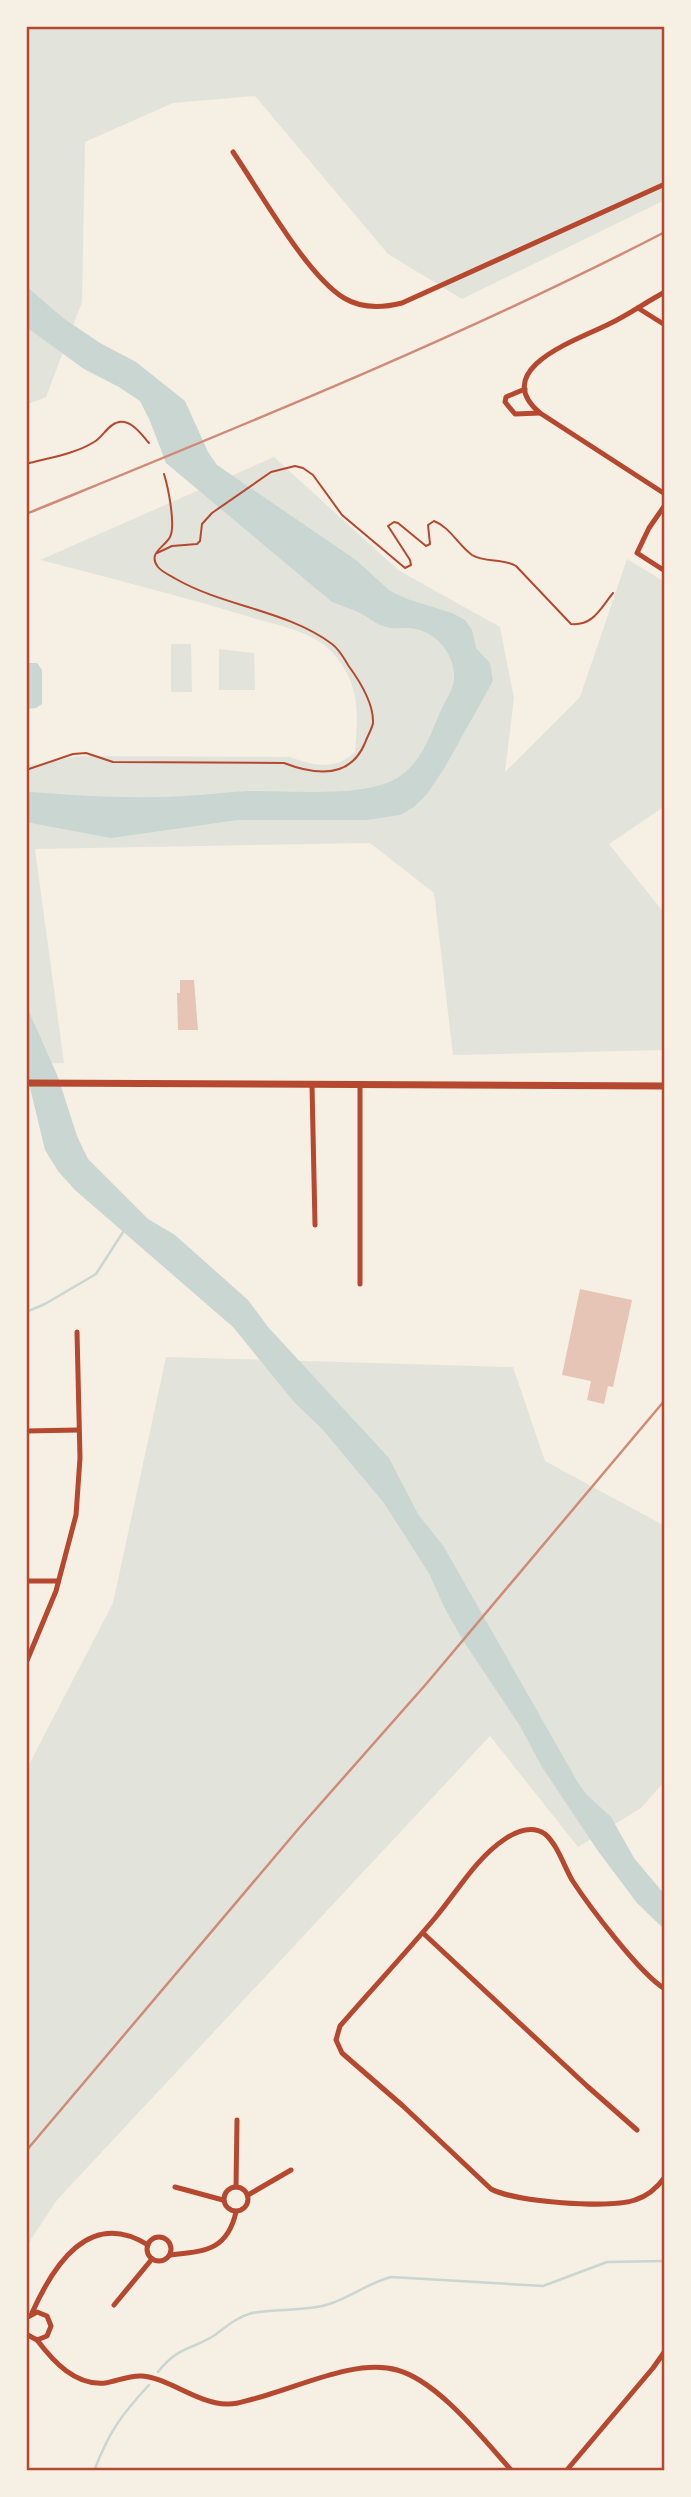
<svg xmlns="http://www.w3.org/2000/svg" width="691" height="2497" viewBox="0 0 691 2497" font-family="Lato,sans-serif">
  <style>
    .green { fill: #e2e4dc }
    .water { fill: #c9d6d2 }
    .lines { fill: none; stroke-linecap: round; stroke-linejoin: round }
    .stream { stroke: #c9d6d2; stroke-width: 2.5 }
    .building { fill: #e6c5b7 }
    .path { stroke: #b5482f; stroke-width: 2 }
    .minor { stroke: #b5482f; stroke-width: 5 }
    .secondary { stroke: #b5482f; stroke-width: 7 }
    .rail { stroke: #cf8b77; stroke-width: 2.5 }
    .neatline { fill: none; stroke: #b5482f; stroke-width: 2.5 }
  </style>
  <rect width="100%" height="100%" fill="#f6efe4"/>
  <!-- green -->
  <g class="green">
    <polygon points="26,26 665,26 665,200 462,299 388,254 255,96 173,103 85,142 82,302 46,397 26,405"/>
    <path d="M274,457L398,570L500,627L514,698L505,772L580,697L627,559L665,582V806L609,844L665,914V1050L453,1055L434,893L370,843L35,849L64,1063L26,1064V766L79,756L290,757C315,766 334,771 355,752C358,712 361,685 332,652C313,631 276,625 250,617C181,596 110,578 40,560Z"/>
    <polygon points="171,644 191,644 192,692 171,692"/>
    <polygon points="219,649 254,653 255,690 219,690"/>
    <polygon points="166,1357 513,1367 545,1461 665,1526 665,1781 641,1808 578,1847 490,1736 57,2200 26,2247 26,1770 113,1603"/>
  </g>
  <!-- water -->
  <g class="water">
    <path d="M26,286L63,318L100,343L136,362L185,401L208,452L217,465L356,560L390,591L407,599L452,613L465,620L472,630L476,648L490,663L493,681L445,767L427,794L414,807L400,815L367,820H238L111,838L26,822V793L31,792C82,796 133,799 185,796C206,795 227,792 248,791C287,790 369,799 400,776C425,759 431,730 444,704C447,698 451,692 453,685C459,661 440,634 416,629C404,626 392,631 380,625C373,622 368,617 362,614C352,609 342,606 332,602L166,463L150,421L140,401L119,387L84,369L26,327Z"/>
    <polygon points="26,663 37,663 42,670 42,704 36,708 26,709"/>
    <polygon points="26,1005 58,1077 77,1136 88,1159 148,1219 175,1235 248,1300 268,1327 389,1458 418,1514 444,1547 577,1781 586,1794 611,1817 634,1858 665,1895 665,1930 637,1903 598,1851 542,1767 520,1726 464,1642 444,1607 430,1575 384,1503 323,1430 294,1402 233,1327 75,1190 58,1171 45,1150 26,1071"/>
  </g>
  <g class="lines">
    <!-- stream -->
    <g class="stream">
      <polyline points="26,1312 45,1304 96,1274 125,1229"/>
      <path d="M158,2372C178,2346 192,2350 215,2335C227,2326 237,2317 252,2313C275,2309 299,2311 322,2306C344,2302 367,2283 391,2277L543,2286L607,2262L665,2261"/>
      <path d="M94,2471C109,2432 121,2415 149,2385"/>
    </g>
  </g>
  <!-- building -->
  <g class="building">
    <polygon points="180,980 194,980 198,1030 178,1030 177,993 180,993"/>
    <polygon points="580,1289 632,1300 613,1387 608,1386 604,1404 587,1400 591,1381 562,1375"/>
  </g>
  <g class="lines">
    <!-- path -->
    <g class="path">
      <path d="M26,464C48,458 75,454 94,442C103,437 108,424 119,422C132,420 142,435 149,443"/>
      <path d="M157,553L172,546L197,544L200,541L202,524L212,513L271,472L295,466L303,468L313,475L342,515L405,568L411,565L410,560L388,526L394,522L398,523L426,546L430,544L428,525L434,521C450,527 458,545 472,555C485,563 503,558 516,566L571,624C593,626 600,609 613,593"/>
      <path d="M26,770L73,754L86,753L113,762L284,763C315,775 350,779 365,743C367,737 372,729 373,723C374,703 359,680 348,665C344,658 339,649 332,644C286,610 225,607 176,579C171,576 162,572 158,567C147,553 165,547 170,537C176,525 168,487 164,474"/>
    </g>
    <!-- minor -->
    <g class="minor">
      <path d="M233,152C259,190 307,276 344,298C362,309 382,308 402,303L665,184"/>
      <path d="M665,292C646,302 628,315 609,324C579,339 488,369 540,413L665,494"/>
      <polyline points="638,308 665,325"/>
      <polyline points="525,389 506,397 505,402 515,414 540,413"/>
      <polyline points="665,505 649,528 637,553 665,571"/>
      <polyline points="312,1085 315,1225"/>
      <polyline points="360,1086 360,1284"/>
      <polyline points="26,1431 78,1430"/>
      <polyline points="26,1581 58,1581"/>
      <polyline points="26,1663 56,1591 76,1515 80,1458 77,1332"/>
      <polyline points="423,1933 587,2086 637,2130"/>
      <path d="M665,1989C640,1974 589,1906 572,1880C564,1866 557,1844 545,1834C532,1825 517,1831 505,1839C476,1858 457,1892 435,1918C404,1955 371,1990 340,2026L336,2040L342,2053L403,2106L491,2189C515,2202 609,2209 635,2200C648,2196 657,2188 665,2177"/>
      <circle cx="236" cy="2199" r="12"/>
      <polyline points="175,2187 223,2200"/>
      <polyline points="236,2187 237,2120"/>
      <polyline points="248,2195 291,2170"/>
      <circle cx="159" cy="2249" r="12"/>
      <path d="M170,2255C205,2251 227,2251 236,2212"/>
      <polyline points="114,2305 152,2259"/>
      <path d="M32,2313C53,2266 89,2208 148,2245"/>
      <polyline points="26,2318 37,2312 47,2316 51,2326 47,2336 37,2340 26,2334"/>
      <path d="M37,2340C53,2361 75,2386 105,2383C117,2381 130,2375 142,2376C169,2378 196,2403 227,2404C235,2405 245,2401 253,2399C295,2389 355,2358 397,2370C438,2381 484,2440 512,2471"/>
      <polyline points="566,2471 653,2368 665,2351"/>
    </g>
    <!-- secondary -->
    <polyline class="secondary" points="26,1083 665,1086"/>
    <!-- rail -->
    <g class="rail">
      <path d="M26,514C241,426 458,339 665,232"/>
      <polyline points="26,2151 300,1827 427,1683 665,1400"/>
    </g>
  </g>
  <!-- border -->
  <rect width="691" height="2497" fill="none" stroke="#f6efe4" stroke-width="56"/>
  <rect x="28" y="28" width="635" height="2441" class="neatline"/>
</svg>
